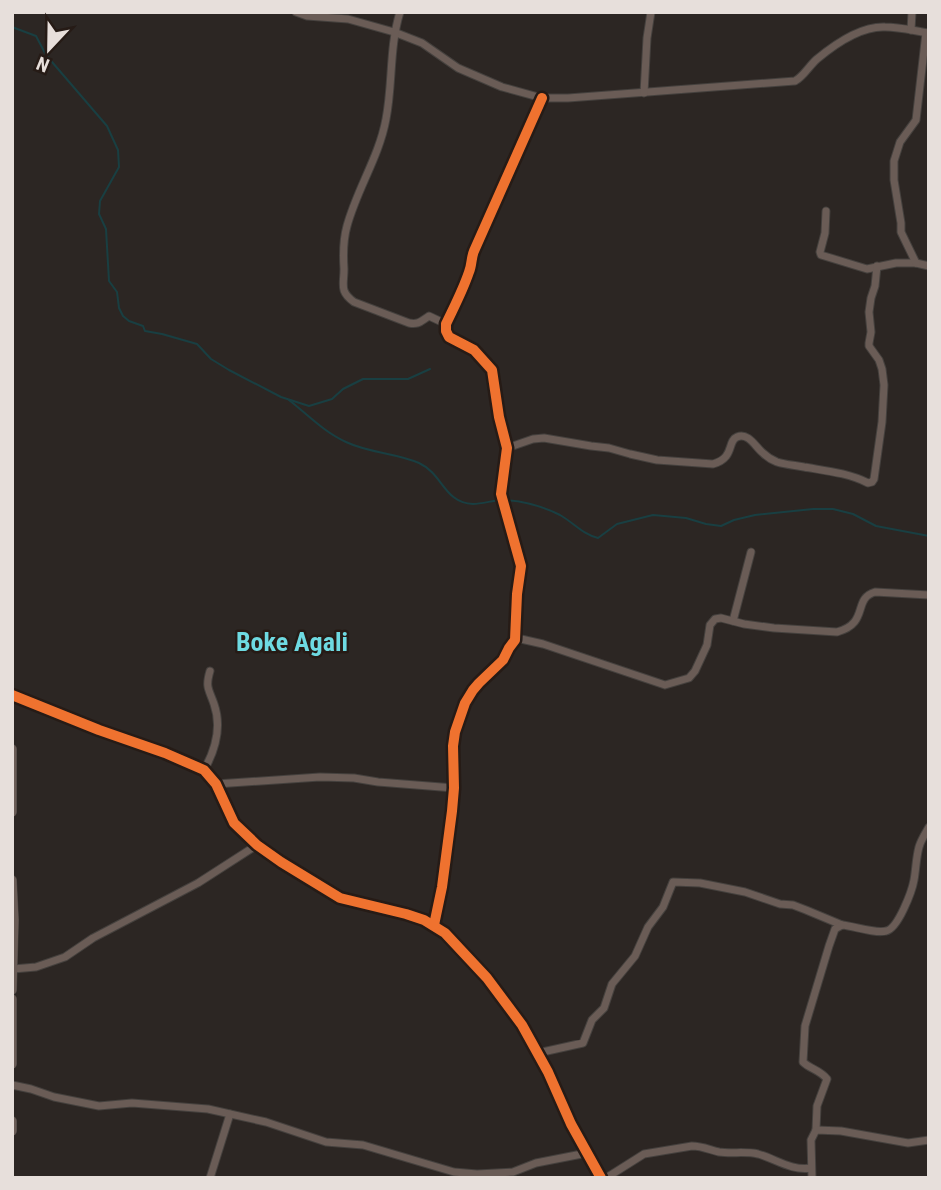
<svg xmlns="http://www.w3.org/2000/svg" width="941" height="1190" viewBox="0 0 941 1190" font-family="'Roboto Condensed',sans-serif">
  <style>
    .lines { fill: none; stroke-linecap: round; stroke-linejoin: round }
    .stream { stroke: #193f42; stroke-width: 2 }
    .minor-casing { stroke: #45413e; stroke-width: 9 }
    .tertiary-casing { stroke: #45413e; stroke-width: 10 }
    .minor { stroke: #6a5c56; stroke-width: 7 }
    .tertiary { stroke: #6a5c56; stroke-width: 9 }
    .cycleway-casing { stroke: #261b16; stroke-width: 15 }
    .cycleway { stroke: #ef722f; stroke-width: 10 }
    .labels { text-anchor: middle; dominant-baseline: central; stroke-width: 5; stroke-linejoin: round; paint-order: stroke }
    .quarter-label { font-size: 26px; font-weight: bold; fill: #6edae2; stroke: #261b16 }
  </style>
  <rect width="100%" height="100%" fill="#2c2623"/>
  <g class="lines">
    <!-- stream -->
    <g class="stream">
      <polyline points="12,27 36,36 46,55 107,126 118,150 119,167 100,201 99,214 106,229 109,281 117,292 119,308 123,316 129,321 143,326 145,331 162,334 197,344 211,359 229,370 281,397 309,406 332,399 343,389 363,379 408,379 430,369"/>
      <path d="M289,400C308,415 324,432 346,442C369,453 396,453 419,463C443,474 444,503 473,504C481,504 491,501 500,500"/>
      <path d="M505,500C523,501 544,507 560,515C574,523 582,534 598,538L617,524L653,515L686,518L706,524L721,526L734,520L755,515L813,509H833L853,514L876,526L929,536"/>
    </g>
    <defs>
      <g id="minor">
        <path d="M296,12L307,16L348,19L394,32L422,43L458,68L502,87L542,98H568L795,81C803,77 809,66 817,59C835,44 861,26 885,27C900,27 915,31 929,33"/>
        <path d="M400,12C389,48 393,83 386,119C379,157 357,189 347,226C343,240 343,254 344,269C344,285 339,291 354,302L409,323C419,325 421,321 429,316L446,324"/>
        <polyline points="911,30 912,12"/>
        <polyline points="644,93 647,38 651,12"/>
        <polyline points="826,211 825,233 820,252 821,255 867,269 896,263 916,263 929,266"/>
        <polyline points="916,263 901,232 901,223 894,180 894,161 900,142 916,120 926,33"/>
        <path d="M507,448L533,439L544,438L591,446L609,448L630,454L657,460L713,464C735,458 727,441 737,437C749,432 756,448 763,453C767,457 772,460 777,462C786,465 795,465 804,467C827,471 848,473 868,483L872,482L874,479L882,422L884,385L882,369L879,360L869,346V343L871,332L869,312L871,298L875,286L877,266"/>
        <polyline points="733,621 751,552"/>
        <path d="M515,640L521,639L543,644L665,685L689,678L695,671L707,645L710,625L715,619L721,618L744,624L774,628L837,632C870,623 852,599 875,592L929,595"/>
        <path d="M204,770C216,749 222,727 214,704C209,689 205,688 210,671"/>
        <polyline points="216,784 320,777 354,778 378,782 454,788"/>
        <path d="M434,925L442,887L452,811L454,788L453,746L455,732L465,703L473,690L479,683L503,660L509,648L515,640L517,594L521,566L501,494L507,448L499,417L492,370L474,350L449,337L446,331V324C454,307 463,290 469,272C472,265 471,258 474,251L542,98"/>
        <polyline points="13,969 36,967 65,957 93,938 198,883 257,845"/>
        <polyline points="538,1053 583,1043 592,1020 604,1008 612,984 635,956 648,927 663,907 673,882 700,883 745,892 780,904 793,905 806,910 842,925"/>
        <polyline points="12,1085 31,1089 54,1097 99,1106 132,1103 208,1109 266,1122 326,1142 363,1145 454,1172 477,1174 513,1172 536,1163 587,1153"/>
        <path d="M816,1130L817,1106L827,1079C820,1070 810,1069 803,1062L805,1026L829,946L835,929L842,925C854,926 875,934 886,931C898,929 912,891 914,880C916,869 916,858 919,847C921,840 925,834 929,827"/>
        <polyline points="210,1178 230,1114"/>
        <path d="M606,1178L644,1154L692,1146C702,1146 710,1150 719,1152C732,1154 745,1151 758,1154C776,1159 791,1171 811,1168"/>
        <polyline points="812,1178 811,1140 816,1130 841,1131 908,1143 929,1140"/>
      </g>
      <g id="tertiary">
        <polyline points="12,695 99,730 165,753 204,770 216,784 234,823 257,845 281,862 340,898 406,914 424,920 445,933 487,978 522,1025 548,1072 571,1124 601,1178"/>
        <polyline points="12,749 12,812"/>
        <polyline points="12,880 14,920 12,990"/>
        <polyline points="12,999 12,1064"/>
        <polyline points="12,1121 12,1131"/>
      </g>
    </defs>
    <!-- minor casing -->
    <use href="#minor" class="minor-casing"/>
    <!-- tertiary casing -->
    <use href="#tertiary" class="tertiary-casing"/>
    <!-- minor -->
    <use href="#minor" class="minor"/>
    <!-- tertiary -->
    <use href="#tertiary" class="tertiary"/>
    <defs>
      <g id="cycleway">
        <polyline points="12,695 99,730 165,753 204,770 216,784 234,823 257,845 281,862 340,898 406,914 424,920 445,933 487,978 522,1025 548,1072 571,1124 601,1178"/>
        <path d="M434,925L442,887L452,811L454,788L453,746L455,732L465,703L473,690L479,683L503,660L509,648L515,640L517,594L521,566L501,494L507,448L499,417L492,370L474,350L449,337L446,331V324C454,307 463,290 469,272C472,265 471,258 474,251L542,98"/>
      </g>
    </defs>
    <!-- cycleway casing -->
    <use href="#cycleway" class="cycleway-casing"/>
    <!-- cycleway -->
    <use href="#cycleway" class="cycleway"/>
  </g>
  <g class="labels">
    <!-- quarter labels -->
    <g class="quarter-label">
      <text x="292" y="642">Boke Agali</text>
    </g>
  </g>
  <!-- border -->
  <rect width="941" height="1190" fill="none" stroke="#e7dfdb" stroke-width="28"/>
  <!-- north arrow -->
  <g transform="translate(49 49) rotate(202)" stroke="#261b16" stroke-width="5" paint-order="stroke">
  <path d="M0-5L12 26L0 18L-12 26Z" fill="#e7dfdb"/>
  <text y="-10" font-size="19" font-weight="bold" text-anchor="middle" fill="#e7dfdb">N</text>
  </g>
</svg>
